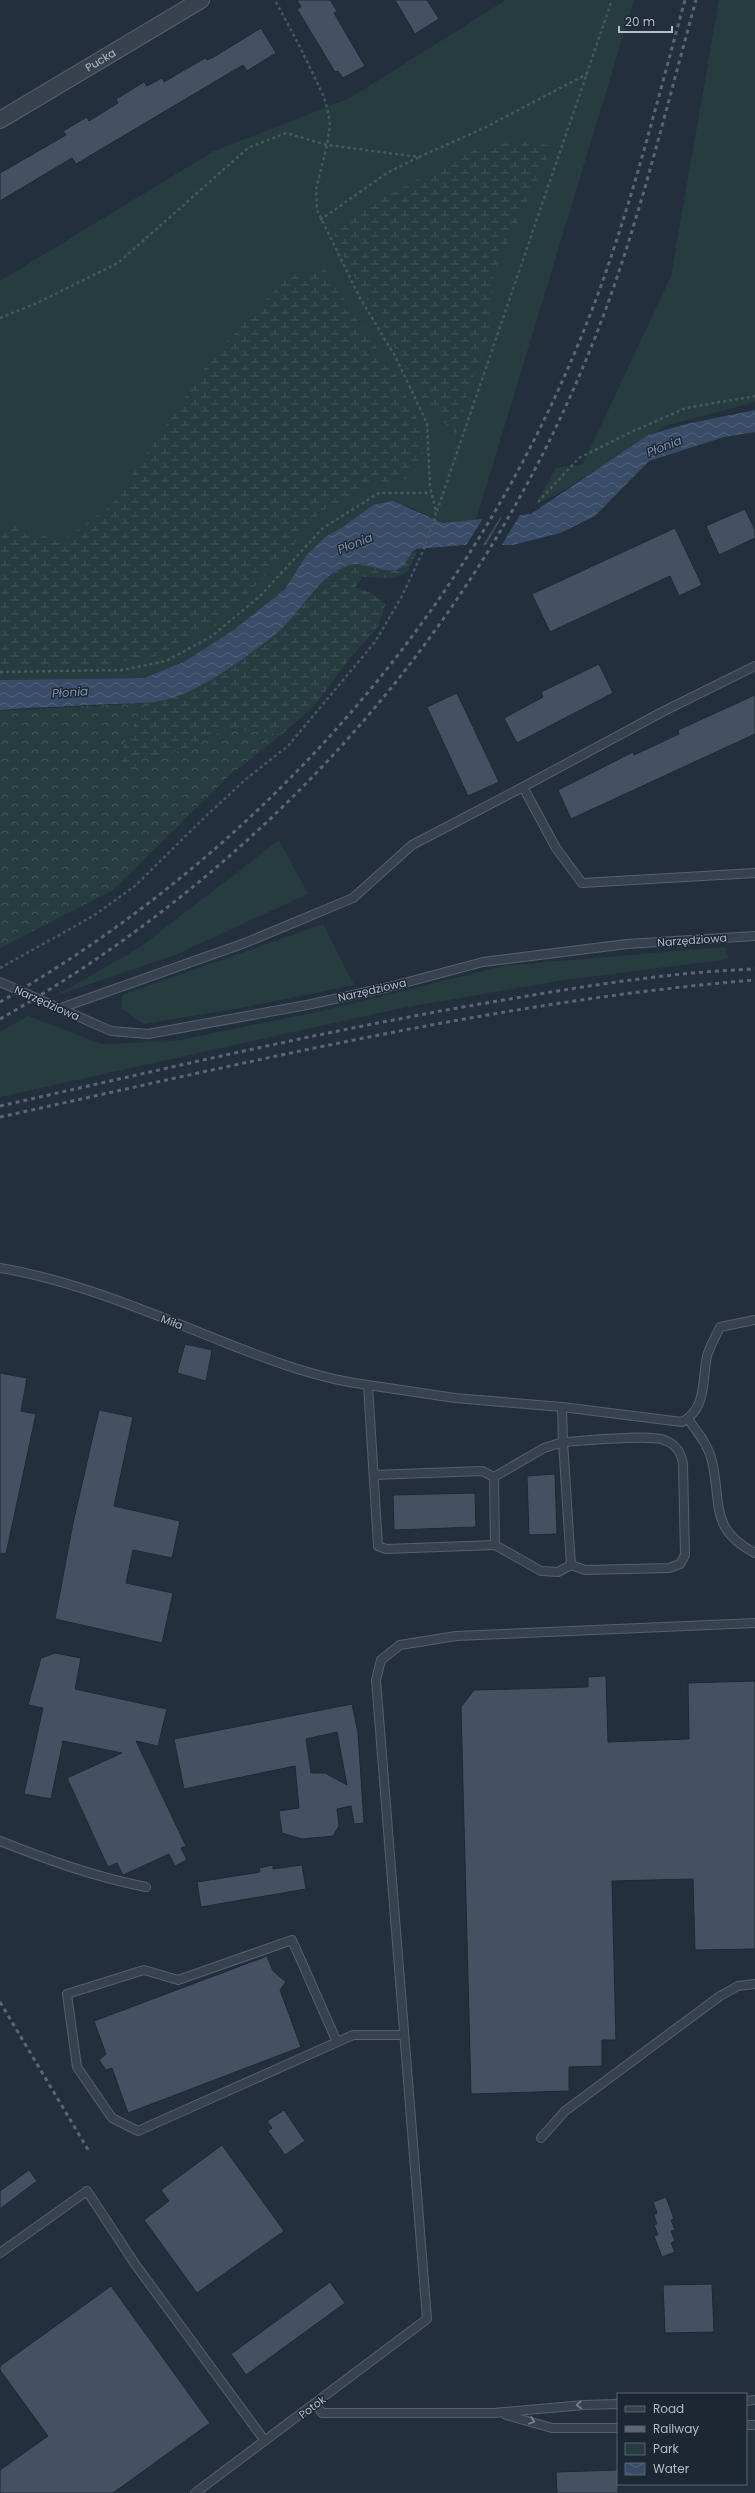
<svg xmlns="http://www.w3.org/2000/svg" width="755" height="2493" viewBox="0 0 755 2493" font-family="Poppins,sans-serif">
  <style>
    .green { fill: #263c3f }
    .forest { fill: url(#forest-crowns) }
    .wetland { fill: url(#wetland-marsh) }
    .water { fill: url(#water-waves) }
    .pier { fill: #242f3e }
    .building { fill: #455162; stroke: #1f2835; fill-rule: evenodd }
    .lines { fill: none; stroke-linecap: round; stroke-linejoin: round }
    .lane-casing { stroke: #565f6c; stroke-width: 10 }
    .street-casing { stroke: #565f6c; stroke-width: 18 }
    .path { stroke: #44595c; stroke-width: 2.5; stroke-dasharray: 3 3; stroke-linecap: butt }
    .lane { stroke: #38414e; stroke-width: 8 }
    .street { stroke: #38414e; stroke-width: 16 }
    .rail { stroke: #5a6575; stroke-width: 3; stroke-dasharray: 4 4; stroke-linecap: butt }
    .oneway { stroke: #7c8592 }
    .labels { text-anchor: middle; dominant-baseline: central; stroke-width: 3; stroke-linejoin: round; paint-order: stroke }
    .street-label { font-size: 11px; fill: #b4bcc9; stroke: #1d2633 }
    .water-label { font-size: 12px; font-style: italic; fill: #7c92b1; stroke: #1d2633 }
  </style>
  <defs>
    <pattern id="forest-crowns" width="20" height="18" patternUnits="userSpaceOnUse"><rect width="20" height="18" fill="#263c3f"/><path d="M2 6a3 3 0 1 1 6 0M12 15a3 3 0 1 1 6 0" fill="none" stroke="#435659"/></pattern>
    <pattern id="wetland-marsh" width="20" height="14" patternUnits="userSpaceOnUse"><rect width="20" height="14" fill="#263c3f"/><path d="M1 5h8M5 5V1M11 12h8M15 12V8" fill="none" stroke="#435659"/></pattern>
    <pattern id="water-waves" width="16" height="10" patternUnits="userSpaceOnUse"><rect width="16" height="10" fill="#394c67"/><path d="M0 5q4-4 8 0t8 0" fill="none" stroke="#53647b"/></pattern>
  </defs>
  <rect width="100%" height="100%" fill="#242f3e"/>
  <!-- green -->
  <g class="green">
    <polygon points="506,0 634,0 476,520 443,523 408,506 373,505 343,527 325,537 306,556 285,589 235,629 184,662 144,678 0,680 0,281 214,151 350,98"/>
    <polygon points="719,0 755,0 755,402 665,426 564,490 535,505 556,468 583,464 671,276"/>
    <polygon points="279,840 308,894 175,955 55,996 139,948"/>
    <polygon points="323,924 354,985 235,1009 143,1024 121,1008 122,995"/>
    <polygon points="725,947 729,959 564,980 402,1008 0,1097 0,1032 28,1016 102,1044 175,1041 321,1011 503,966"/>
  </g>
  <!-- forest -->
  <polygon class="forest" points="145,703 117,759 142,759 186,749 226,729 282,734 229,776 113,890 0,948 0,711"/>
  <!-- wetland -->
  <g class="wetland">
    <polygon points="517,141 549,145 550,152 493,274 490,334 471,383 456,434 428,407 347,264 334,234 345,218 475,149"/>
    <polygon points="325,269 361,326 396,375 422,430 423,464 404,480 376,484 321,511 286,555 216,625 151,658 107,664 0,665 0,525 11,524 61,542 112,505 212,358 288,276"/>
    <polygon points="417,551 408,571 395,578 362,577 355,588 370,592 385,604 379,626 350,658 315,705 282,734 226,729 186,749 142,759 130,773 117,760 145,703 169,699 191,690 225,670 356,553 391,558"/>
  </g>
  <!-- water -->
  <path class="water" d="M755,410V432L724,437L649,461L595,516L560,533L513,545H463L416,549C408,554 407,565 398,569C379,576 365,555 340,569C314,583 299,614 277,633C251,654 201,691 169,699C151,704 130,703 112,704C74,706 37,707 0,710V680L144,678L184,662L235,629L285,589L306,556L325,537L343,527L373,505L393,501L443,523L531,514L648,435L686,424Z"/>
  <!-- pier -->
  <g class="pier">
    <polygon points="521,513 500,548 484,548 503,515"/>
    <polygon points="502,515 481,548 465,547 484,517"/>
  </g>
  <!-- building -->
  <g class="building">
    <polygon points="297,0 330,0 337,11 334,13 365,66 343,78 338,71 335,72 297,9 301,7"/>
    <polygon points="395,0 427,0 439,19 415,34"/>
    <polygon points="261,28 276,53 247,71 243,65 76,164 72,158 0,201 0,173 66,135 63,131 87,117 89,121 118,103 116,99 144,82 147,86 162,78 164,82 205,58 207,60 212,58"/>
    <polygon points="745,509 755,530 755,538 719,555 706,526"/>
    <polygon points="675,528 702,585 679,596 670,576 550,632 532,594"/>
    <polygon points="599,664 613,693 517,743 504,718 543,697 541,692"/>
    <polygon points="457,693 499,782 468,796 427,707"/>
    <polygon points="755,695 755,734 571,819 558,790 633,752 634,755 679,734 678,730"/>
    <polygon points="185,1344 212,1350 206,1381 177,1373"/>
    <polygon points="0,1373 27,1378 21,1411 36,1414 6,1554 0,1553"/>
    <polygon points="99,1410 133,1417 114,1506 180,1521 172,1558 133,1550 126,1583 173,1593 162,1643 55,1619 73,1523"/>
    <polygon points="555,1474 557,1534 529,1535 527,1476"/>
    <polygon points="475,1493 476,1527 394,1530 393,1495"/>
    <polygon points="55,1653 81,1658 75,1689 167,1709 158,1746 136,1741 186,1846 181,1848 187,1860 175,1866 169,1854 123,1875 117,1863 108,1867 67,1778 122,1753 63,1741 51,1799 24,1794 43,1708 28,1705 41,1658"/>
    <polygon points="606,1676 608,1742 689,1739 688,1683 755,1681 755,1949 695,1950 693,1879 612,1881 616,2040 602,2040 602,2066 569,2067 569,2091 471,2094 461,1707 474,1690 588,1687 588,1677"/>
    <path d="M352,1704L358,1733L364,1823L354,1824L351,1806L337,1809L339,1826L333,1836L302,1839L282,1833L279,1811L299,1808L295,1766L184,1789L174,1739ZM337,1732L347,1785L325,1773H311L306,1739Z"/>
    <polygon points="273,1865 273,1869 302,1865 306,1889 201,1907 197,1882 260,1872 259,1868"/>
    <polygon points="267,1956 273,1971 286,1982 280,1990 301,2047 128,2113 112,2068 106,2070 99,2060 106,2054 94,2021"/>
    <polygon points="284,2110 305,2141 285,2155 268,2131 272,2128 267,2121"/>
    <polygon points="222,2145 284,2231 197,2293 144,2220 169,2201 161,2190"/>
    <polygon points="29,2170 37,2181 0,2209 0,2191"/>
    <polygon points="666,2197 674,2219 671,2220 675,2230 671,2231 675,2241 671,2243 675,2252 662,2257 654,2236 658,2235 654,2225 657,2224 654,2215 657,2213 653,2202"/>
    <polygon points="330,2282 345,2303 246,2375 231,2354"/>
    <polygon points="712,2284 714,2332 665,2333 663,2285"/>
    <polygon points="111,2286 210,2423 113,2493 0,2493 0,2470 48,2436 0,2370 0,2366"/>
    <polygon points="618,2470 618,2493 557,2493 556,2472"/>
  </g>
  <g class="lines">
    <defs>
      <g id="lane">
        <polyline points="755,666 664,711 523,787 556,848 582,883 755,873"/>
        <polyline points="0,982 111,1031 148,1034 307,1005 389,987 483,962 627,944 755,936"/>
        <polyline points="61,1008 245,943 353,898 412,845 523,787"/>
        <path d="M0,1268C78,1281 153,1314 226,1343C272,1361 319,1379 368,1385L378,1546L386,1549L495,1545L541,1571L558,1572L571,1565L563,1442L544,1448L494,1477L482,1471L374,1475"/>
        <path d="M368,1385L455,1398L562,1407L682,1422C707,1409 702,1380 707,1356C710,1346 716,1336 720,1327L755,1320"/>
        <path d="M562,1407L563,1442C584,1441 648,1434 664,1440C676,1444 682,1454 683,1465L685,1555L680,1564L669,1568L585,1570L571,1565"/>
        <path d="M688,1419C698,1433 708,1444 712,1461C722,1504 709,1529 755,1553"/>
        <polyline points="494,1477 495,1545"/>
        <path d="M0,1841C48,1860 95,1877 146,1887"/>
        <polyline points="337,2042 292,1940 178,1980 144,1970 67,1994 77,2067 112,2118 138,2131 353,2035 404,2035"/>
        <polyline points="541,2138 565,2111 720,1996 738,1986 755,1984"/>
        <polyline points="0,2253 87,2191 135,2264 265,2441"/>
        <polyline points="746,2401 755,2400"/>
        <polyline points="316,2404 322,2413 494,2413 584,2405 618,2404"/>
        <polyline points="506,2415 552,2428 618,2428"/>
        <polyline points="746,2425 755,2425"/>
        <polyline points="195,2493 427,2319 376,1680 381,1660 400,1645 456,1636 755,1623"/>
      </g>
      <g id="street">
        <path id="s1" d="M0,120L201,0"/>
      </g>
    </defs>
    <!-- lane casing -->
    <use href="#lane" class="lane-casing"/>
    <!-- street casing -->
    <use href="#street" class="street-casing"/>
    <!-- path -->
    <g class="path">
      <polyline points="320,220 387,173 419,157"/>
      <polyline points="0,318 37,303 118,263 248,148 286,133 327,145 419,157 484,128 587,74"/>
      <polyline points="538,502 579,458 631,432 686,408 755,396"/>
      <polyline points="437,511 612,0"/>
      <polyline points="0,672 122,670 166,661 212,636 260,596 323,528 379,493 431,493"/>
      <polyline points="0,968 93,916 135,886 205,817 246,779 288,746 375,642 402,596 424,549 435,518 436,511 430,487 427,423 395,356 360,298 317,210 316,189 327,145 330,125 328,112 324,97 300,47 275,0"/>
    </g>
    <!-- lane -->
    <use href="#lane" class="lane"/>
    <!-- street -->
    <use href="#street" class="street"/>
    <!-- rail -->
    <g class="rail">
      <path d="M0,1002C266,849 473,610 586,325C628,220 655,109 685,0"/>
      <path d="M0,1019C264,869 473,637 588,355C635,241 663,119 696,0"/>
      <path d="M0,1106C169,1068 339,1027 510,999C591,985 673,972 755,969"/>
      <path d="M0,1117C250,1062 499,1001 755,980"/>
      <polyline points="0,2002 90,2153"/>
    </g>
  </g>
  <!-- one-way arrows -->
  <defs><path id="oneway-chevron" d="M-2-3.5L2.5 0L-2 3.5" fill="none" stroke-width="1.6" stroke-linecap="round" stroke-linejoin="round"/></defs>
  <g class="oneway">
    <use href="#oneway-chevron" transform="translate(579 2405) rotate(176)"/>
    <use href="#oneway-chevron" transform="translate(532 2421) rotate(18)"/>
  </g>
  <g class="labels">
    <!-- street labels -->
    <g class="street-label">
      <text stroke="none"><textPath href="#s1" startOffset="117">Pucka</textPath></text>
      <text transform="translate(692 940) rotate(-4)">Narzędziowa</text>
      <text transform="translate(372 990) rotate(-13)">Narzędziowa</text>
      <text transform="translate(47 1003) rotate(24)">Narzędziowa</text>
      <text transform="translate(172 1322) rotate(21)">Miła</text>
      <text transform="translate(312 2407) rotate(-37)">Potok</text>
    </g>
    <!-- water labels -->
    <g class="water-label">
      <text transform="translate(664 446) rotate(-21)">Płonia</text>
      <text transform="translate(355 543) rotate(-22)">Płonia</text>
      <text transform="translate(70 692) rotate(-4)">Płonia</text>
    </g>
  </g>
  <!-- legend -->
  <rect x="617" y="2393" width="130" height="92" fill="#1d2633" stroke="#59626f"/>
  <rect x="625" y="2406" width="20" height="6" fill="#38414e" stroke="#59626f"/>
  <text x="653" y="2413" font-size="12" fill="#b4bcc9">Road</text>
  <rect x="625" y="2426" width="20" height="6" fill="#5a6575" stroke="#59626f"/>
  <text x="653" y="2433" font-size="12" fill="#b4bcc9">Railway</text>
  <rect x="625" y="2443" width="20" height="12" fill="#263c3f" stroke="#59626f"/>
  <text x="653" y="2453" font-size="12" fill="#b4bcc9">Park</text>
  <rect x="625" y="2463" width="20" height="12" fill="url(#water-waves)" stroke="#59626f"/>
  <text x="653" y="2473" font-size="12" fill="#b4bcc9">Water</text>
  <!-- scale -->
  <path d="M619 26v6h53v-6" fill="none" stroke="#b4bcc9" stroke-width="2"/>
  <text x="625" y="26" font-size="12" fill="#b4bcc9" stroke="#1d2633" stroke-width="3" paint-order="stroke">20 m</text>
</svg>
